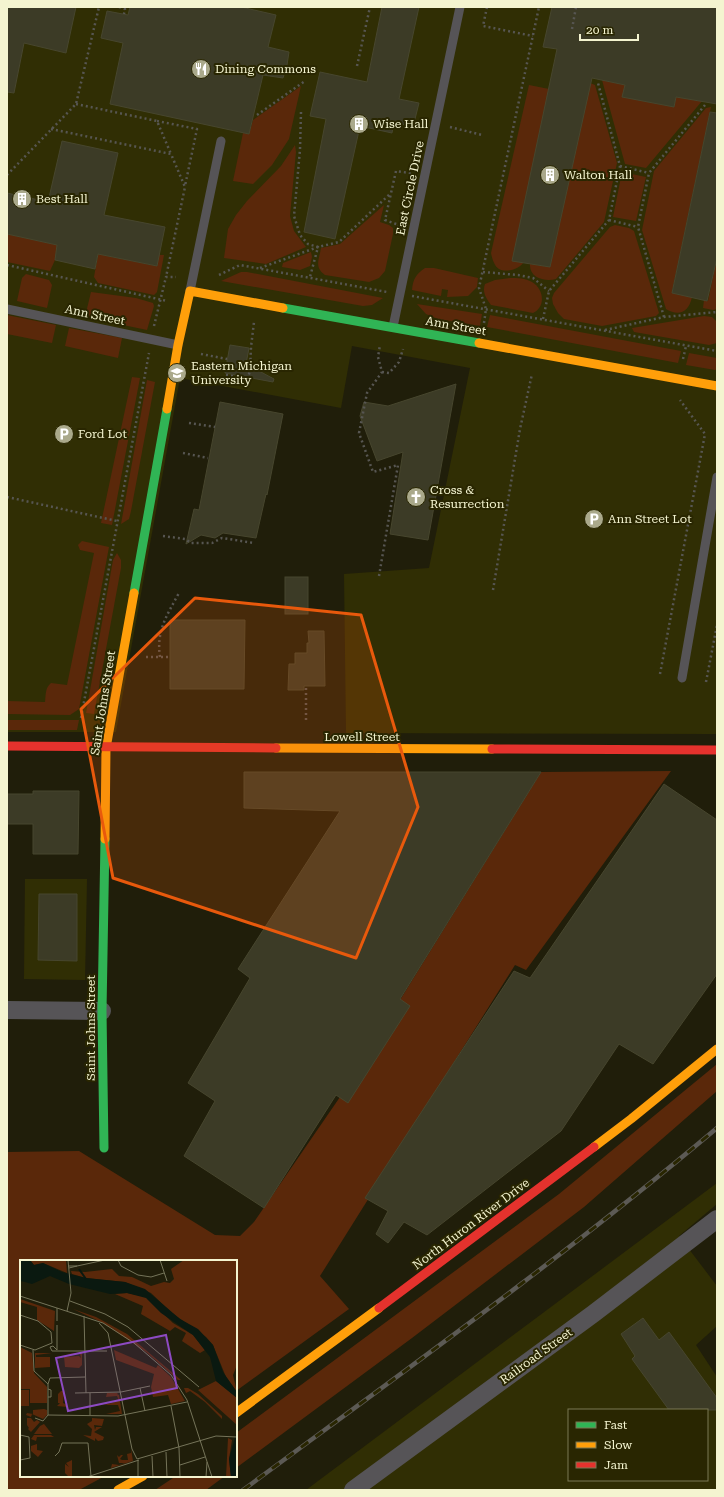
<svg xmlns="http://www.w3.org/2000/svg" width="724" height="1497" viewBox="0 0 724 1497" font-family="'Roboto Serif',serif">
  <style>
    .built { fill: #302e04; fill-rule: evenodd }
    .green { fill: #5a280a }
    .building { fill: #3c3b26; stroke: #47462e }
    .lines { fill: none; stroke-linecap: round; stroke-linejoin: round }
    .path { stroke: #575652; stroke-width: 2.5; stroke-dasharray: 2 3; stroke-linecap: butt }
    .lane { stroke: #565457; stroke-width: 9 }
    .street { stroke: #565457; stroke-width: 18 }
    .fast { stroke: #30b455; stroke-width: 9 }
    .slow { stroke: #ff9f0a; stroke-width: 9 }
    .jam { stroke: #e5322d; stroke-width: 9 }
    .rail-casing { stroke: #5c5a55; stroke-width: 4.5 }
    .rail { stroke: #292601; stroke-width: 3; stroke-dasharray: 9; stroke-linecap: butt }
    .marked { fill: #e8590c; fill-opacity: 0.2; stroke: #e8590c; stroke-width: 3; stroke-linejoin: round }
    .labels { text-anchor: middle; dominant-baseline: central; stroke-width: 4; stroke-linejoin: round; paint-order: stroke }
    .poi-label { font-size: 12px; fill: #f4f4d0; stroke: #292601; text-anchor: start }
    .street-label { font-size: 12px; fill: #f4f4d0; stroke: #292601 }
    .inset-river { fill: none; stroke: #0a1910; stroke-width: 2 }
    .inset-road { fill: none; stroke: #757459; stroke-width: 1 }
    .view { fill: #8d4ac2; fill-opacity: 0.15; stroke: #8d4ac2; stroke-width: 2 }
    .inset-edge { fill: none; stroke: #f4f4d0; stroke-width: 2 }
  </style>
  <rect width="100%" height="100%" fill="#201e0a"/>
  <!-- built -->
  <g class="built">
    <polygon points="7,7 717,7 717,734 346,733 344,574 429,568 470,368 352,346 341,408 180,378 116,732 7,732"/>
    <polygon points="25,879 87,879 85,980 24,979"/>
    <path d="M717,1183V1204L679,1236L717,1286V1326L696,1345L717,1377V1490H306ZM569,1410H707V1480H569Z"/>
  </g>
  <!-- green -->
  <g class="green">
    <polygon points="602,80 625,85 623,97 674,107 676,97 702,101 646,168 625,164"/>
    <path d="M590,83L595,85L617,163L604,222L556,279C545,282 529,278 530,264L550,267Z"/>
    <path d="M529,85L549,89L523,263C519,269 506,273 499,269C494,266 492,258 491,253Z"/>
    <polygon points="301,86 289,139 272,165 253,184 233,181 243,133 249,134 253,120"/>
    <path d="M711,107L672,292L692,297C689,312 679,317 666,309L642,230L654,171L706,108Z"/>
    <polygon points="295,145 296,152 290,216 294,231 306,247 266,264 224,258 228,229 236,215 247,201 281,166"/>
    <polygon points="622,172 646,177 636,221 613,217"/>
    <path d="M384,205L380,222L389,225L393,228V234L385,271L379,278L369,282L325,275C314,267 319,260 321,248L340,244Z"/>
    <polygon points="615,225 629,228 634,231 659,313 656,316 602,326 564,319 558,313 553,304 552,298 554,293 610,227"/>
    <polygon points="7,234 57,245 55,260 50,271 7,262"/>
    <polygon points="311,252 312,257 310,266 300,270 282,267 283,263"/>
    <polygon points="98,254 157,266 159,255 164,255 157,292 154,295 98,283 94,277"/>
    <polygon points="717,258 717,309 713,310 703,308 704,300 708,301"/>
    <path d="M425,268H434L478,278L477,287L468,296L447,297L448,290L442,289L441,296L412,290C413,279 416,274 425,268Z"/>
    <polygon points="241,272 247,272 383,298 372,305 363,306 221,281"/>
    <polygon points="26,274 49,280 52,285 47,308 17,301 22,278"/>
    <path d="M510,278C518,278 525,278 532,282C544,289 546,307 533,313L491,305C486,298 482,292 485,284L495,280Z"/>
    <polygon points="91,292 136,298 153,303 154,306 147,330 85,317"/>
    <polygon points="417,304 482,314 480,326 438,319 426,314"/>
    <polygon points="7,315 56,325 52,343 7,334"/>
    <polygon points="490,315 681,351 678,363 487,327"/>
    <polygon points="704,316 712,317 717,322 717,343 709,345 634,332 632,328"/>
    <polygon points="69,328 122,338 118,358 65,346"/>
    <polygon points="689,353 717,358 717,369 715,370 686,365"/>
    <polygon points="132,377 140,378 112,525 101,523"/>
    <polygon points="147,380 155,382 131,511 129,519 121,524"/>
    <path d="M82,541L109,547L79,709L70,715L7,714V701L45,702C46,694 45,688 51,683L67,685L94,553L80,550L78,545Z"/>
    <polygon points="117,553 121,560 121,568 94,714 86,713 113,560"/>
    <polygon points="7,720 79,720 77,730 7,730"/>
    <polygon points="671,771 526,970 515,965 320,1276 349,1309 236,1391 236,1261 21,1261 21,1476 105,1476 79,1490 7,1490 7,1152 79,1151 215,1235 240,1236 254,1222 340,1097 541,772"/>
    <polygon points="717,1064 717,1091 584,1207 412,1338 236,1468 236,1433 559,1194"/>
    <polygon points="176,1476 225,1476 206,1490 155,1490"/>
  </g>
  <!-- building -->
  <g class="building">
    <polygon points="7,7 76,7 66,53 24,43 14,93 7,92"/>
    <polygon points="130,7 241,7 276,15 268,47 289,52 287,65 283,78 263,75 249,134 110,104 123,43 101,38 107,11 128,15"/>
    <polygon points="382,7 419,7 399,99 419,103 413,127 394,122 392,133 360,126 335,239 304,232 326,119 310,116 320,72 367,82"/>
    <polygon points="552,7 717,7 717,104 676,97 674,107 622,97 625,85 592,78 550,267 512,261 557,49 543,47"/>
    <polygon points="710,112 717,113 717,258 707,301 672,293"/>
    <polygon points="62,141 118,153 104,215 165,227 157,266 98,254 95,269 55,260 57,245 7,234 7,193 48,202"/>
    <polygon points="230,345 249,348 246,364 274,379 273,382 225,373"/>
    <polygon points="456,384 428,540 390,534 403,452 377,461 360,416 364,402 388,406"/>
    <polygon points="220,402 283,414 267,495 266,494 256,538 223,533 215,538 201,535 186,544 194,509 199,510"/>
    <rect x="285" y="577" width="23" height="37"/>
    <polygon points="170,620 245,620 244,689 170,689"/>
    <polygon points="308,631 324,631 325,686 304,686 304,690 288,690 289,664 295,664 295,653 307,653 307,643 309,643"/>
    <polygon points="244,772 541,772 400,999 410,1006 348,1103 336,1095 264,1208 184,1156 215,1101 188,1083 250,978 238,969 340,811 244,808"/>
    <polygon points="664,784 717,820 717,974 653,1064 619,1044 561,1131 427,1235 404,1222 388,1243 376,1234 388,1211 365,1198 514,971 530,978"/>
    <polygon points="33,791 79,791 78,854 33,854 33,824 7,824 7,794 33,794"/>
    <polygon points="39,894 77,894 77,961 38,960"/>
    <polygon points="643,1318 659,1340 669,1332 717,1398 717,1410 669,1410 632,1359 635,1356 621,1334"/>
  </g>
  <g class="lines">
    <!-- path -->
    <g class="path">
      <polyline points="119,7 125,9 124,14"/>
      <polyline points="487,7 483,26 533,36"/>
      <polyline points="572,29 576,7"/>
      <polyline points="357,66 370,7"/>
      <polyline points="76,104 157,121 171,154"/>
      <polyline points="301,112 300,150 294,216 300,235 308,244 318,247 310,277"/>
      <polyline points="257,115 305,81"/>
      <polyline points="157,121 197,129 185,186"/>
      <polyline points="450,127 482,135"/>
      <polyline points="51,129 171,154 185,187 166,277"/>
      <polyline points="620,166 649,173"/>
      <polyline points="7,175 76,104 99,7"/>
      <polyline points="609,220 638,227"/>
      <polyline points="399,227 399,225 385,220 396,171 410,173 411,172"/>
      <polyline points="7,265 167,301"/>
      <polyline points="260,268 318,247 339,242 391,193"/>
      <polyline points="483,272 518,275 533,278 549,291"/>
      <polyline points="219,275 240,265 387,292"/>
      <polyline points="412,296 717,351"/>
      <polyline points="664,317 638,227 649,173 705,105"/>
      <polyline points="543,319 549,291 609,220 620,166 598,83"/>
      <polyline points="484,323 486,309 479,288 539,7"/>
      <polyline points="154,326 166,277 176,277"/>
      <polyline points="605,330 664,317 717,312"/>
      <polyline points="201,354 227,359"/>
      <polyline points="683,359 686,346"/>
      <polyline points="382,372 389,373 399,362 403,349"/>
      <polyline points="226,375 244,378 248,377 250,371 251,347 254,322"/>
      <polyline points="189,423 215,427"/>
      <polyline points="183,453 208,458"/>
      <polyline points="7,497 117,521"/>
      <polyline points="163,536 185,539 191,543 212,543 222,538 254,543"/>
      <polyline points="379,576 398,465 373,472 359,433 367,393 382,372 378,357 380,345"/>
      <polyline points="493,590 520,429 532,374"/>
      <polyline points="146,657 170,657"/>
      <path d="M160,657C156,631 167,615 179,593"/>
      <polyline points="660,674 705,434 680,400"/>
      <polyline points="706,682 717,625"/>
      <polyline points="81,718 149,353"/>
      <polyline points="306,720 306,688"/>
    </g>
    <!-- lane -->
    <g class="lane">
      <polyline points="190,291 221,141"/>
      <polyline points="7,309 178,345"/>
      <polyline points="393,327 460,7"/>
      <polyline points="682,678 717,477"/>
    </g>
    <!-- street -->
    <g class="street">
      <polyline points="7,1010 102,1011"/>
      <polyline points="353,1490 593,1314 717,1219"/>
    </g>
    <!-- fast -->
    <g class="fast">
      <polyline points="283,308 479,343"/>
      <polyline points="134,593 167,409"/>
      <polyline points="104,1148 102,1011 105,839"/>
    </g>
    <!-- slow -->
    <g class="slow">
      <polyline points="479,343 717,386"/>
      <polyline points="167,409 178,345 190,291 283,308"/>
      <polyline points="276,748 492,749"/>
      <polyline points="105,839 106,748 134,593"/>
      <polyline points="594,1147 631,1119 717,1049"/>
      <polyline points="236,1413 379,1308"/>
      <polyline points="118,1490 143,1476"/>
    </g>
    <!-- jam -->
    <g class="jam">
      <polyline points="7,746 276,748"/>
      <polyline points="492,749 717,750"/>
      <polyline points="379,1308 594,1147"/>
    </g>
    <defs>
      <path id="rail" d="M243,1490C403,1372 565,1256 717,1128"/>
    </defs>
    <!-- rail casing -->
    <use href="#rail" class="rail-casing"/>
    <!-- rail -->
    <use href="#rail" class="rail"/>
  </g>
  <!-- marked area -->
  <path class="marked" d="M195,598L361,615L418,807L356,958L113,878L81,709Z"/>
  <!-- icons -->
  <defs>
    <symbol id="restaurant-disc" viewBox="-11 -11 22 22"><circle r="9.5" fill="#aaa98b" stroke="#292601"/><path d="M-5-6h1v4h1v-4h1v4h1v-4h1v5L-1.5 .5V6h-2V.5L-5-1ZM5-6V6H3V1.5H1.5Q1.5-4 5-6Z" fill="#fff"/></symbol>
    <symbol id="building-disc" viewBox="-11 -11 22 22"><circle r="9.5" fill="#aaa98b" stroke="#292601"/><path d="M-4-6H4V6H1V3H-1V6H-4ZM-2.5-4.3h1.7v1.8h-1.7ZM.8-4.3h1.7v1.8H.8ZM-2.5-1h1.7V.8h-1.7ZM.8-1h1.7V.8H.8Z" fill="#fff"/></symbol>
    <symbol id="university-disc" viewBox="-11 -11 22 22"><circle r="9.5" fill="#aaa98b" stroke="#292601"/><path d="M0-5L7-2L0 1L-7-2ZM-4 1L0 2.5L4 1V4Q0 6-4 4Z" fill="#fff"/></symbol>
    <symbol id="parking-disc" viewBox="-11 -11 22 22"><circle r="9.5" fill="#aaa98b" stroke="#292601"/><path d="M-3.5-5.5H1a3.5 3.5 0 0 1 0 7H-1V5.5H-3.5ZM-1-3.4V-.6H.8a1.4 1.4 0 0 0 0-2.8Z" fill="#fff"/></symbol>
    <symbol id="church-disc" viewBox="-11 -11 22 22"><circle r="9.5" fill="#aaa98b" stroke="#292601"/><path d="M-1.2-6h2.4v3.5h3.3v2.4h-3.3V6h-2.4V-.1h-3.3v-2.4h3.3Z" fill="#fff"/></symbol>
  </defs>
  <g fill-rule="evenodd">
    <use href="#restaurant-disc" x="190" y="58" width="22" height="22"/>
    <use href="#building-disc" x="348" y="113" width="22" height="22"/>
    <use href="#building-disc" x="539" y="164" width="22" height="22"/>
    <use href="#building-disc" x="11" y="188" width="22" height="22"/>
    <use href="#university-disc" x="166" y="362" width="22" height="22"/>
    <use href="#parking-disc" x="53" y="423" width="22" height="22"/>
    <use href="#church-disc" x="405" y="486" width="22" height="22"/>
    <use href="#parking-disc" x="583" y="508" width="22" height="22"/>
  </g>
  <g class="labels">
    <!-- poi labels -->
    <g class="poi-label">
      <text x="215" y="69">Dining Commons</text>
      <text x="373" y="124">Wise Hall</text>
      <text x="564" y="175">Walton Hall</text>
      <text x="36" y="199">Best Hall</text>
      <text x="191" y="366">Eastern Michigan<tspan x="191" dy="14">University</tspan></text>
      <text x="78" y="434">Ford Lot</text>
      <text x="430" y="490">Cross &amp;<tspan x="430" dy="14">Resurrection</tspan></text>
      <text x="608" y="519">Ann Street Lot</text>
    </g>
    <!-- street labels -->
    <g class="street-label">
      <text transform="translate(410 188) rotate(-78)">East Circle Drive</text>
      <text transform="translate(95 315) rotate(12)">Ann Street</text>
      <text transform="translate(456 326) rotate(10)">Ann Street</text>
      <text transform="translate(103 703) rotate(-81)">Saint Johns Street</text>
      <text x="362" y="737">Lowell Street</text>
      <text transform="translate(91 1028) rotate(-90)">Saint Johns Street</text>
      <text transform="translate(471 1224) rotate(-37)">North Huron River Drive</text>
      <text transform="translate(536 1356) rotate(-36)">Railroad Street</text>
    </g>
  </g>
  <!-- overview -->
  <g transform="translate(20 1260)">
    <rect width="217" height="217" fill="#201e0a"/>
    <path d="M10,0H46L47,13L23,3L14,5ZM164,0H217V105L213,115L217,132L206,117L193,85L186,77L152,53L131,33L105,22L66,18L52,14L51,11L65,12L92,9L99,16L112,17L131,26L144,22L150,23L154,19L151,9ZM107,33L126,37L153,63L173,75L185,90L180,93L162,81L166,73L155,67L150,71L121,54L123,46L95,34ZM0,39L35,51L34,71L17,60V47L0,42ZM53,49L76,57L107,74L161,120H158L126,92L83,63ZM0,87L12,93L14,113L27,127V143H10V129H0ZM94,90L136,108L138,105L151,117L165,141L151,144L148,135L133,137L131,127L134,114L96,100ZM15,93H32L16,95V97H30V107L15,108ZM46,93H62V105L59,108L45,107L44,97L59,96L61,98L60,94ZM196,121L217,138V165L178,130ZM164,128H168L178,134L202,156V159L185,142L170,131L166,133ZM0,130H9V146H1ZM41,131H44L43,143L47,145V147L37,146L40,143H38V134ZM87,133H98L97,134L99,135L102,154H86L100,151L98,145H84L99,141L97,136L86,137ZM24,149L27,150V155L23,159L12,154L11,157L6,155L7,153L13,154V150ZM11,158L14,162L17,160L20,162L11,172L8,169L12,165L9,168L7,165V158ZM72,158L84,159L82,166L74,165L75,170L76,167H82L74,172L84,177L83,180L78,181L75,178V181L63,175L71,176L72,169L67,164L72,161ZM24,164L32,174H14L20,166ZM14,175H31L34,177H17L16,181L11,179ZM208,178L212,180L209,199L211,217H206ZM17,184V190L23,191L18,197L11,191V186ZM111,189L113,201L91,208L92,204L99,205L105,203H99L97,195L99,197L101,195H103L100,199L102,200H108L107,194L103,195L111,193ZM52,200V217H49L45,213V204L49,207L46,203Z" fill="#5a280a"/>
    <path d="M0,0H10L14,5L23,3L42,12L66,18L105,22L125,29L160,59L178,69L193,85L203,112L217,132V138L196,121L190,97L173,75L141,53L126,38L107,33L90,34L49,24L30,16L12,24L5,22L0,21ZM217,170V217H211L209,199Z" fill="#0a1910"/>
    <path class="inset-river" d="M59,9L66,19"/>
    <path class="inset-road" d="M98,0L101,6L118,15L131,17L144,13M140,0L147,21M48,6H57L49,8M57,6L85,0M0,36L83,63L114,83L151,115L167,140L192,217M50,41L85,54L108,67L179,127M47,51L51,33L48,0M0,55L18,61L31,72L32,83L15,90L0,85M64,56L66,133M37,61V48M79,63L88,73L112,189L117,199L196,176L217,177M37,65V90M13,90L14,111L28,124M37,90L33,86L30,87L32,91H87M120,128L125,151M28,129L31,130V137H28M55,133L101,132L130,126M70,133V155M151,146L159,188L160,217M28,155L98,156L167,142M28,155V124L30,118L65,117M15,158L23,161L28,155M0,175L9,177L10,198L0,200M146,192L147,217M35,196L39,192L42,183H68L71,216M132,196L133,217M118,200V217M160,205L185,197M67,217L119,200M186,217L187,202"/>
    <path class="view" d="M146,75L157,128L48,151L36,98Z"/>
    <rect width="217" height="217" class="inset-edge"/>
  </g>
  <!-- border -->
  <rect width="724" height="1497" fill="none" stroke="#f4f4d0" stroke-width="16"/>
  <!-- legend -->
  <rect x="568" y="1409" width="140" height="72" fill="#292601" stroke="#7a7854"/>
  <rect x="576" y="1422" width="20" height="6" fill="#30b455" stroke="#7a7854"/>
  <text x="604" y="1429" font-size="12" fill="#f4f4d0">Fast</text>
  <rect x="576" y="1442" width="20" height="6" fill="#ff9f0a" stroke="#7a7854"/>
  <text x="604" y="1449" font-size="12" fill="#f4f4d0">Slow</text>
  <rect x="576" y="1462" width="20" height="6" fill="#e5322d" stroke="#7a7854"/>
  <text x="604" y="1469" font-size="12" fill="#f4f4d0">Jam</text>
  <!-- scale -->
  <path d="M580 34v6h58v-6" fill="none" stroke="#f4f4d0" stroke-width="2"/>
  <text x="586" y="34" font-size="12" fill="#f4f4d0" stroke="#292601" stroke-width="3" paint-order="stroke">20 m</text>
</svg>
